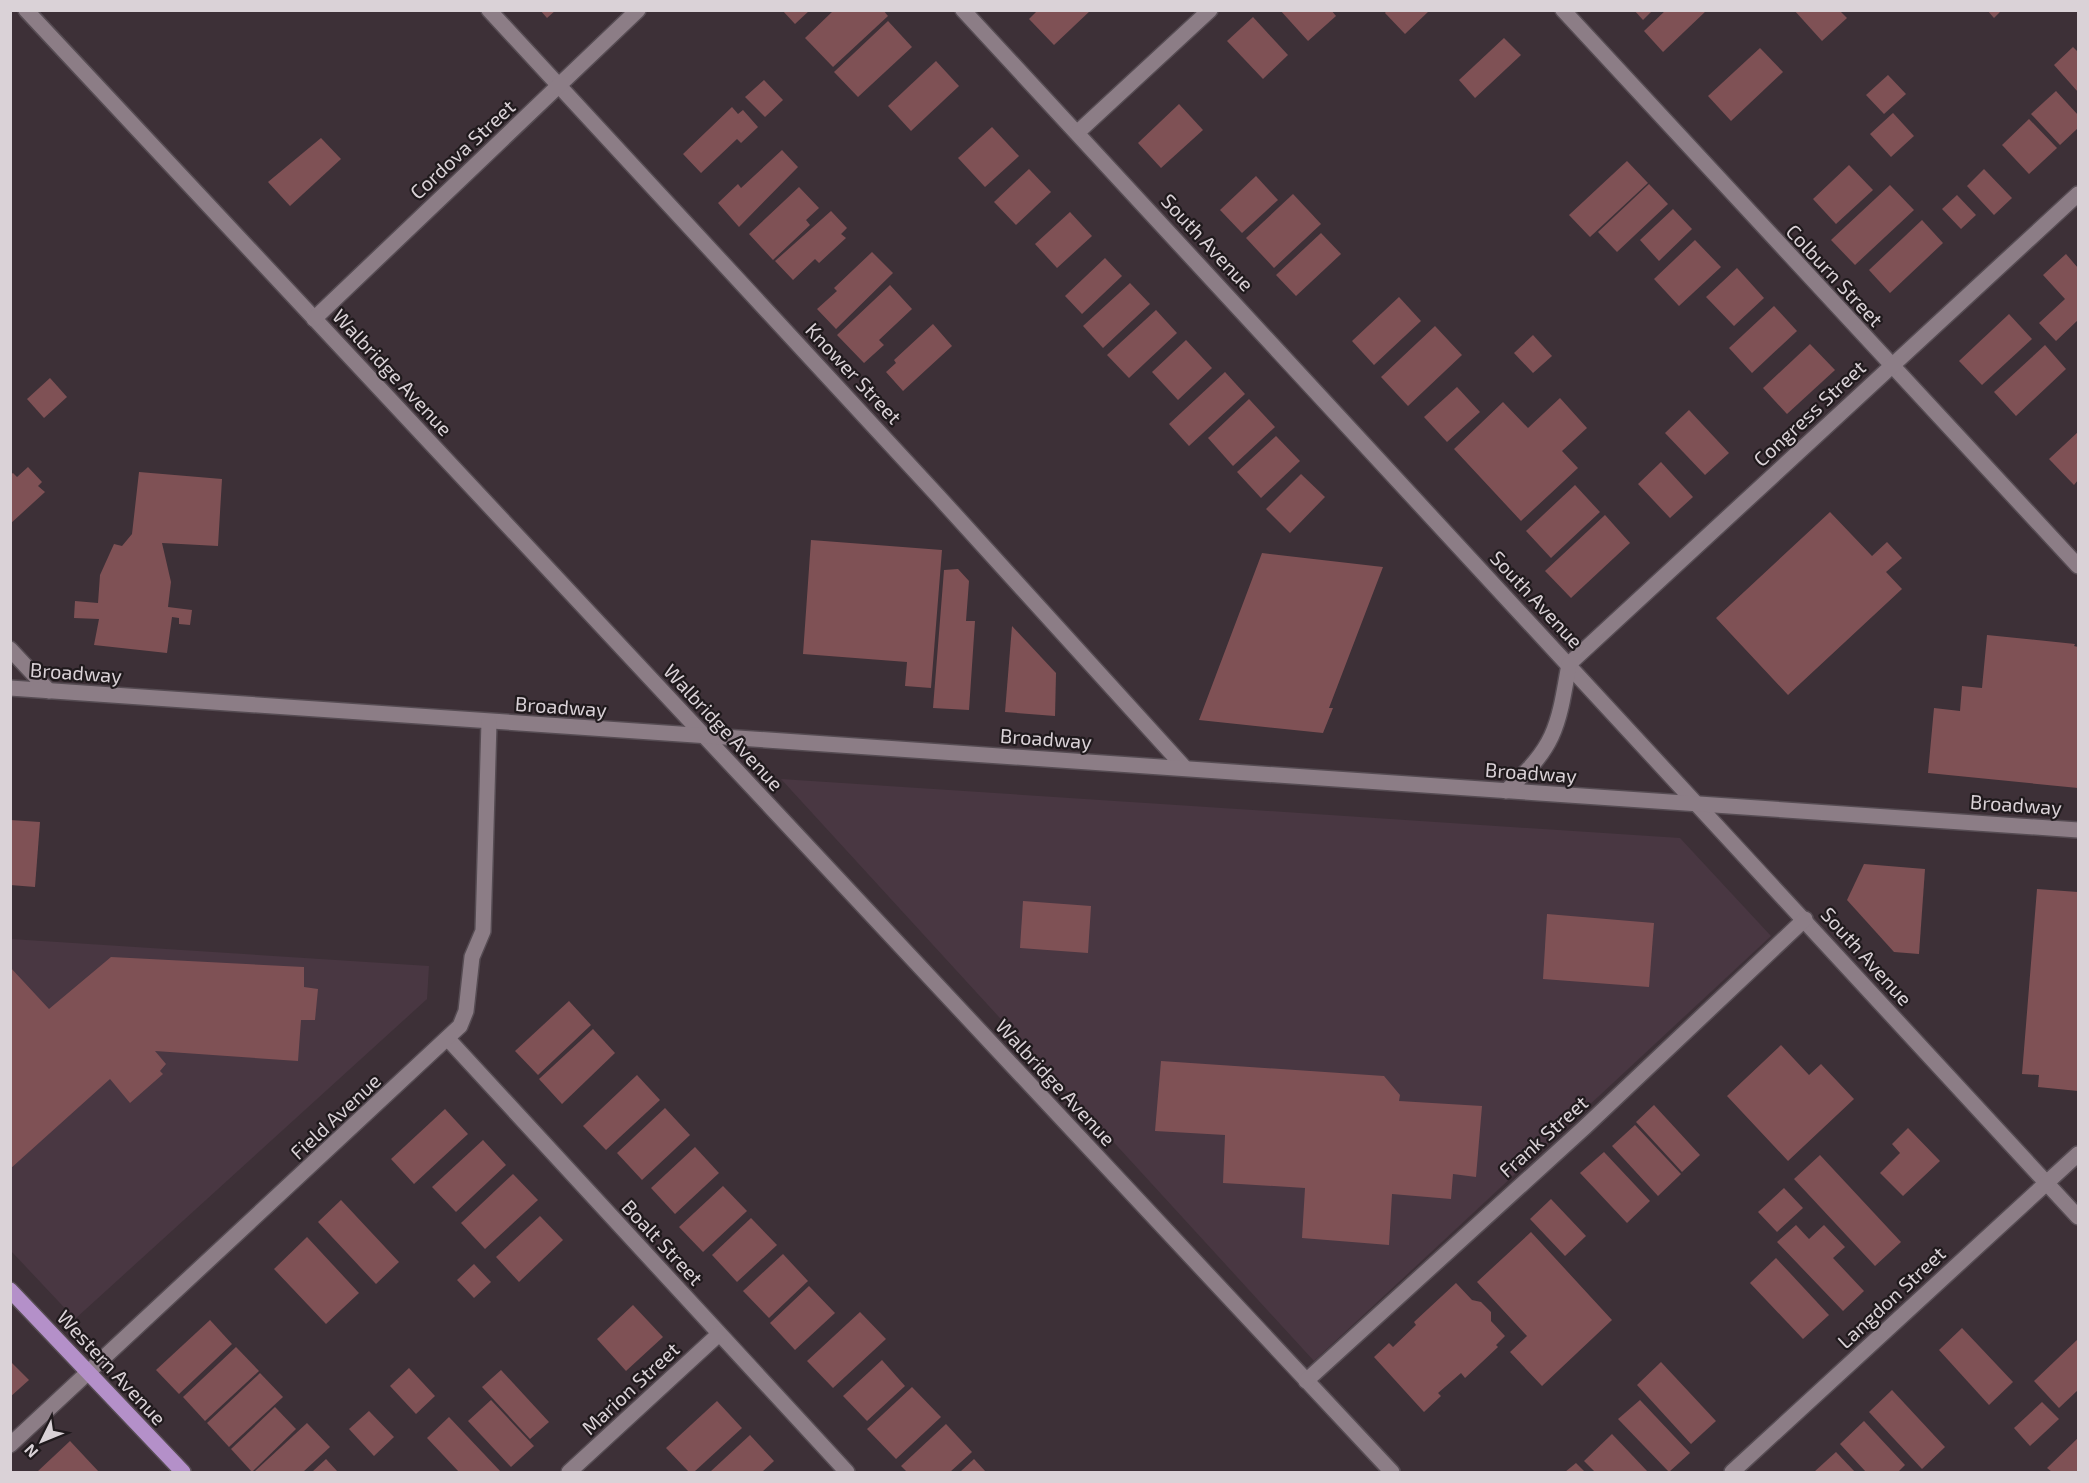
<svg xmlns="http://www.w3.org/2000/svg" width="2089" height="1483" viewBox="0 0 2089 1483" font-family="'Exo 2',sans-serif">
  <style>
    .built { fill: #493742 }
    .building { fill: #7f5155 }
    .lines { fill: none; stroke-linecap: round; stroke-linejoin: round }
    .minor-casing { stroke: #564c53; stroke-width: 18 }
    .major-casing { stroke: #564c53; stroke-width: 18 }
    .minor { stroke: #8c7d86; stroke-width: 15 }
    .major { stroke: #b490c9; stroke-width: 15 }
    .labels { text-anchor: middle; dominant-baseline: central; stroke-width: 4.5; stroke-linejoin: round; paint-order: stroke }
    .street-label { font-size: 20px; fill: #dad2d7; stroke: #201a1d }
  </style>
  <rect width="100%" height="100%" fill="#3d3037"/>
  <!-- built -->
  <g class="built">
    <polygon points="781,779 1680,838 1771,936 1314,1361"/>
    <polygon points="11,939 429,966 427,999 75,1319 11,1251"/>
  </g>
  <!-- building -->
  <g class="building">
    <polygon points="540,10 556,10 547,18"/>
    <polygon points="782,10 810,10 795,24"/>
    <polygon points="834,10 883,10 888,16 833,67 805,38"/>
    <polygon points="1038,10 1091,10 1054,45 1029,19"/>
    <polygon points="1280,10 1331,10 1336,16 1308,41"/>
    <polygon points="1387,10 1430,10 1405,34 1385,13"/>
    <polygon points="1634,10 1653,10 1643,20"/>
    <polygon points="1666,10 1707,10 1663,52 1644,31"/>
    <polygon points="1794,10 1839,10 1847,18 1822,41"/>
    <polygon points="1987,10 2002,10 1994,18"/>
    <polygon points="1253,17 1288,55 1263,79 1227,41"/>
    <polygon points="888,21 912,47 858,97 834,72"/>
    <polygon points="1504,38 1521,55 1475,98 1459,80"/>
    <polygon points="2073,47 2078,52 2078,92 2054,65"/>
    <polygon points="1760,48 1783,72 1731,121 1708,96"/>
    <polygon points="936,61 959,86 911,131 888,106"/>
    <polygon points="1888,75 1906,94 1884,114 1866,95"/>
    <polygon points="764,80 783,100 765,117 745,97"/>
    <polygon points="2056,91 2078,115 2078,128 2060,145 2031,114"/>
    <polygon points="1179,104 1203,130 1161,168 1138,143"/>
    <polygon points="732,107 738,114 743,110 758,127 741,143 737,139 701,173 683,154"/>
    <polygon points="1893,113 1914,136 1891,157 1870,134"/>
    <polygon points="2029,119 2057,148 2029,174 2002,145"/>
    <polygon points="992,127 1019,156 985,187 958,158"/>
    <polygon points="321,138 341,159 290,206 268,182"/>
    <polygon points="782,150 798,167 739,227 718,203 738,184 741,188"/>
    <polygon points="1627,161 1648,183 1590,237 1569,215"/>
    <polygon points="1849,165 1873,190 1836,224 1813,199"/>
    <polygon points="1029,169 1051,192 1016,225 994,202"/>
    <polygon points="1984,169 2012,198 1994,215 1967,186"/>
    <polygon points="1256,176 1278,200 1242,233 1220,210"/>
    <polygon points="1649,184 1668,204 1617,252 1598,232"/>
    <polygon points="1890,185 1914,210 1855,265 1831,240"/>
    <polygon points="799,187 819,208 806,220 810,225 773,260 749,234"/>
    <polygon points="1293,194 1321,224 1274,268 1246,238"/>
    <polygon points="1957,195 1976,215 1961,229 1942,209"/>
    <polygon points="1673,209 1692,229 1659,261 1640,240"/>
    <polygon points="831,211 847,228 841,234 846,238 819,263 815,259 793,280 775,261"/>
    <polygon points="1070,212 1092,236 1057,268 1035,244"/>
    <polygon points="1922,220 1943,243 1890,293 1869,270"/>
    <polygon points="1321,233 1341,254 1296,296 1276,275"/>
    <polygon points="1695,240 1721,267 1679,306 1654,279"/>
    <polygon points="872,252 893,273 836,329 817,309 837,291 834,288"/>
    <polygon points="2066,254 2078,268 2078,320 2056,341 2039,323 2065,299 2043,275"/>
    <polygon points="1105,258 1122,276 1082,314 1065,296"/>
    <polygon points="1737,268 1764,298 1734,326 1706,297"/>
    <polygon points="1130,283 1150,304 1103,348 1083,326"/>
    <polygon points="890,285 912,309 879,340 884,345 864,363 837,335"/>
    <polygon points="1399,297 1421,321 1374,365 1352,341"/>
    <polygon points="1774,306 1797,331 1752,373 1729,348"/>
    <polygon points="1156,310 1177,333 1129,378 1107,355"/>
    <polygon points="2009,314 2032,339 1982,385 1959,361"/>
    <polygon points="933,324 952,346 903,391 886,372 896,363 894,360"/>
    <polygon points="1435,326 1462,355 1408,406 1381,377"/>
    <polygon points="1533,335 1552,356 1533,373 1514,353"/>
    <polygon points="1186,340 1212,368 1178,400 1152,372"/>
    <polygon points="1810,344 1835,370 1787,414 1763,388"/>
    <polygon points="2045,345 2066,369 2016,416 1994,392"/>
    <polygon points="1225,372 1245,394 1189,446 1169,424"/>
    <polygon points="50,378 67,397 44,418 27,399"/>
    <polygon points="1457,387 1480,412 1447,442 1424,417"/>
    <polygon points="1560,398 1587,428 1562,451 1578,468 1521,521 1454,449 1503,402 1528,428"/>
    <polygon points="1249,399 1275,427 1233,466 1208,438"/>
    <polygon points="1689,410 1729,453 1705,475 1665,433"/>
    <polygon points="2078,432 2078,480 2074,485 2049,459"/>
    <polygon points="1276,436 1300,461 1261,498 1237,472"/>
    <polygon points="1661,462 1693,497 1670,518 1638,484"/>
    <polygon points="28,467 42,482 38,486 45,492 10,524 10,475 13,473 17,477"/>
    <polygon points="139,472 222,479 218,546 162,543 171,582 168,607 192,610 190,625 179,624 179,618 172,617 167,653 94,645 99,619 74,618 75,601 98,603 100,575 114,544 122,546 132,534"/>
    <polygon points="1301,474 1325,497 1290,533 1266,509"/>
    <polygon points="1575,485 1600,512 1551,558 1526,531"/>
    <polygon points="1830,512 1872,556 1887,542 1902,558 1886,572 1902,589 1788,695 1716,618"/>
    <polygon points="1605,515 1630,543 1571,598 1545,571"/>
    <polygon points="811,540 942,550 931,688 905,686 907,662 803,654"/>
    <polygon points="1262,553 1383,567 1329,708 1333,708 1323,733 1199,720"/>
    <polygon points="958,569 969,581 966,621 975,621 969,710 933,708 944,570"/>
    <polygon points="1012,626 1056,673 1055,716 1005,712"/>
    <polygon points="1987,635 2075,644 2074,646 2078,647 2078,788 1928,773 1934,708 1960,711 1962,686 1982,688"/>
    <polygon points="10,820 40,822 35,887 10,885"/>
    <polygon points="1864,864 1925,869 1919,954 1894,952 1847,900"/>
    <polygon points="2037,889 2078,892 2078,1091 2038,1087 2039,1075 2022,1074"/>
    <polygon points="1023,901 1091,906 1088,953 1020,948"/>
    <polygon points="1547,914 1654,923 1649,987 1543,979"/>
    <polygon points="111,957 304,967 304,987 318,989 315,1020 301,1020 298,1061 155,1051 166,1064 160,1071 163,1074 130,1103 110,1079 10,1169 10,967 49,1009"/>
    <polygon points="569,1001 591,1025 538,1075 515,1051"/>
    <polygon points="593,1029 615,1053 562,1104 539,1079"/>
    <polygon points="1781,1045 1809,1075 1821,1064 1854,1099 1788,1161 1727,1096"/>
    <polygon points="1161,1061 1384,1076 1400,1095 1399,1101 1482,1106 1476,1177 1453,1174 1451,1199 1392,1194 1389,1245 1302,1238 1305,1188 1223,1183 1225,1135 1155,1131"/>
    <polygon points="637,1075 660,1100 606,1150 583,1126"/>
    <polygon points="1654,1105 1700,1155 1682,1172 1636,1122"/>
    <polygon points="665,1108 690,1135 642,1180 617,1153"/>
    <polygon points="445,1109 468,1134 414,1184 391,1159"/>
    <polygon points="1635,1125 1681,1174 1658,1196 1612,1146"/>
    <polygon points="1908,1128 1940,1161 1903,1196 1880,1173 1900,1153 1892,1144"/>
    <polygon points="483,1140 506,1165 456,1212 432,1187"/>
    <polygon points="695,1147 719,1173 675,1214 651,1188"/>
    <polygon points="1604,1152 1650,1201 1627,1223 1580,1173"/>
    <polygon points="1820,1155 1901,1242 1875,1266 1794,1179"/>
    <polygon points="513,1174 538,1200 485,1249 461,1223"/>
    <polygon points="723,1186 747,1211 703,1252 679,1227"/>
    <polygon points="1784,1188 1803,1208 1777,1232 1758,1212"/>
    <polygon points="1551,1199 1586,1236 1565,1256 1530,1219"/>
    <polygon points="341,1200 399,1262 376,1284 318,1222"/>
    <polygon points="540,1216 563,1240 519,1282 496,1257"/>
    <polygon points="751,1218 777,1245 737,1282 712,1255"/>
    <polygon points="1796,1225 1809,1239 1824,1225 1845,1247 1833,1258 1864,1291 1843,1311 1777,1242"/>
    <polygon points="1531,1232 1612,1320 1542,1386 1510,1352 1527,1336 1477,1282"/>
    <polygon points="307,1237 359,1293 326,1324 274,1269"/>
    <polygon points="783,1254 808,1281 769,1318 743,1291"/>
    <polygon points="1776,1258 1829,1315 1803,1339 1750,1283"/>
    <polygon points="474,1264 491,1282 474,1298 457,1280"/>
    <polygon points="1456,1283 1472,1300 1481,1302 1491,1312 1491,1321 1505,1336 1496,1345 1498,1347 1465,1378 1461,1373 1438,1393 1441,1396 1424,1412 1374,1357 1389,1343 1393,1347 1416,1325 1414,1322"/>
    <polygon points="809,1286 835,1313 795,1350 770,1323"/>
    <polygon points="633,1305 663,1337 626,1371 597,1339"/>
    <polygon points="860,1312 886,1339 833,1388 807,1361"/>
    <polygon points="210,1320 232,1344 179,1394 156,1370"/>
    <polygon points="1962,1328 2013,1382 1989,1405 1939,1350"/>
    <polygon points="2078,1339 2078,1390 2059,1408 2034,1381"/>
    <polygon points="236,1347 259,1371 205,1421 183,1397"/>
    <polygon points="882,1360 905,1386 867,1421 843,1396"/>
    <polygon points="10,1361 29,1380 10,1397"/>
    <polygon points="1661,1362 1716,1421 1691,1444 1637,1385"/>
    <polygon points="409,1368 435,1396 416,1414 390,1386"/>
    <polygon points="501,1370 549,1422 530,1439 482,1387"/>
    <polygon points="260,1373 283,1397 229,1447 207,1423"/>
    <polygon points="912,1387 941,1417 896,1459 867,1429"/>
    <polygon points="1892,1390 1945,1447 1922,1469 1869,1412"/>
    <polygon points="491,1400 534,1446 511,1467 468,1421"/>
    <polygon points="1640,1400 1690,1453 1669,1472 1618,1419"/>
    <polygon points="717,1401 742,1428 694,1472 689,1472 666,1448"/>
    <polygon points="2042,1402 2059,1419 2030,1446 2014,1428"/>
    <polygon points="275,1407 296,1429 252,1472 231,1449"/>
    <polygon points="369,1411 394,1437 374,1456 349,1429"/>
    <polygon points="449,1417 501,1472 459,1472 427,1438"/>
    <polygon points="1864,1421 1905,1465 1898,1472 1866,1472 1840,1444"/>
    <polygon points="307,1423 330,1447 303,1472 254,1472"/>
    <polygon points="946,1424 972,1452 950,1472 907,1472 901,1466"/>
    <polygon points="1612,1434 1648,1472 1595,1472 1584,1461"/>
    <polygon points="750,1435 774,1461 762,1472 710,1472"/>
    <polygon points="2078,1438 2078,1472 2052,1472 2047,1468"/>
    <polygon points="70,1441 99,1472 37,1472"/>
    <polygon points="1836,1452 1855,1472 1814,1472"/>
    <polygon points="326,1459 338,1472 312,1472"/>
    <polygon points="974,1459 986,1472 960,1472"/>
    <polygon points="1576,1463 1585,1472 1565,1472"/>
  </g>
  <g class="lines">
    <defs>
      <g id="minor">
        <polyline points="26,10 1392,1472"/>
        <polyline points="489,10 938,496 1185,768"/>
        <polyline points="963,10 2078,1217"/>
        <polyline points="1563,10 2078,566"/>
        <polyline points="1078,132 1210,10"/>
        <polyline points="314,319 638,10"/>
        <polyline points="10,649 49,691"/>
        <polyline points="10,688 2078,830"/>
        <path d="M1506,791C1556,746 1558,728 1569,664L2078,194"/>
        <polyline points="448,1039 847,1472"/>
        <polyline points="1306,1381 1585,1127 1805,919"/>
        <polyline points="10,1445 460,1026 466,1011 472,957 483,931 489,722"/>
        <polyline points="569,1472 719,1334"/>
        <polyline points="1732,1472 2078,1154"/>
      </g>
      <polyline id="major" points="10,1290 183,1472"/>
    </defs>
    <!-- minor casing -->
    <use href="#minor" class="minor-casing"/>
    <!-- major casing -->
    <use href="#major" class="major-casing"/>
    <!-- minor -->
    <use href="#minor" class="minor"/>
    <!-- major -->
    <use href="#major" class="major"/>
  </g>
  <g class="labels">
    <!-- street labels -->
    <g class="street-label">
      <text transform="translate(462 149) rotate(-43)">Cordova Street</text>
      <text transform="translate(1208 242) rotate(47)">South Avenue</text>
      <text transform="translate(1835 275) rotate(47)">Colburn Street</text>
      <text transform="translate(393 372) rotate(47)">Walbridge Avenue</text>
      <text transform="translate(854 373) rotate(47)">Knower Street</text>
      <text transform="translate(1809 413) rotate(-43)">Congress Street</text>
      <text transform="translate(1537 599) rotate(47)">South Avenue</text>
      <text transform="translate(76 672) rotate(4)">Broadway</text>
      <text transform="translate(561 706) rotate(4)">Broadway</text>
      <text transform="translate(724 727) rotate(47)">Walbridge Avenue</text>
      <text transform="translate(1046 738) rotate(4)">Broadway</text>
      <text transform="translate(1531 772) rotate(4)">Broadway</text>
      <text transform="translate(2016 804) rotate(4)">Broadway</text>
      <text transform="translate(1867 956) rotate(48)">South Avenue</text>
      <text transform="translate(1056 1082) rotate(47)">Walbridge Avenue</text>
      <text transform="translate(335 1116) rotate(-43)">Field Avenue</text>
      <text transform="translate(1543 1136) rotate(-42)">Frank Street</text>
      <text transform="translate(663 1242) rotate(47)">Boalt Street</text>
      <text transform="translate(1891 1297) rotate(-43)">Langdon Street</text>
      <text transform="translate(112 1367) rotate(47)">Western Avenue</text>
      <text transform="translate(630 1388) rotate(-43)">Marion Street</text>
    </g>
  </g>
  <!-- border -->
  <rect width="2089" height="1483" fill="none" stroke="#dad2d7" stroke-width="24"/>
  <!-- north arrow -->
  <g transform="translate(42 1441) rotate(227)" stroke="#201a1d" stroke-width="4.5" paint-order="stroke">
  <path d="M0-4.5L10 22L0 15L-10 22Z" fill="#dad2d7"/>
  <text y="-9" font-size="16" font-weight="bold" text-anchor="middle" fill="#dad2d7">N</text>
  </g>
</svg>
